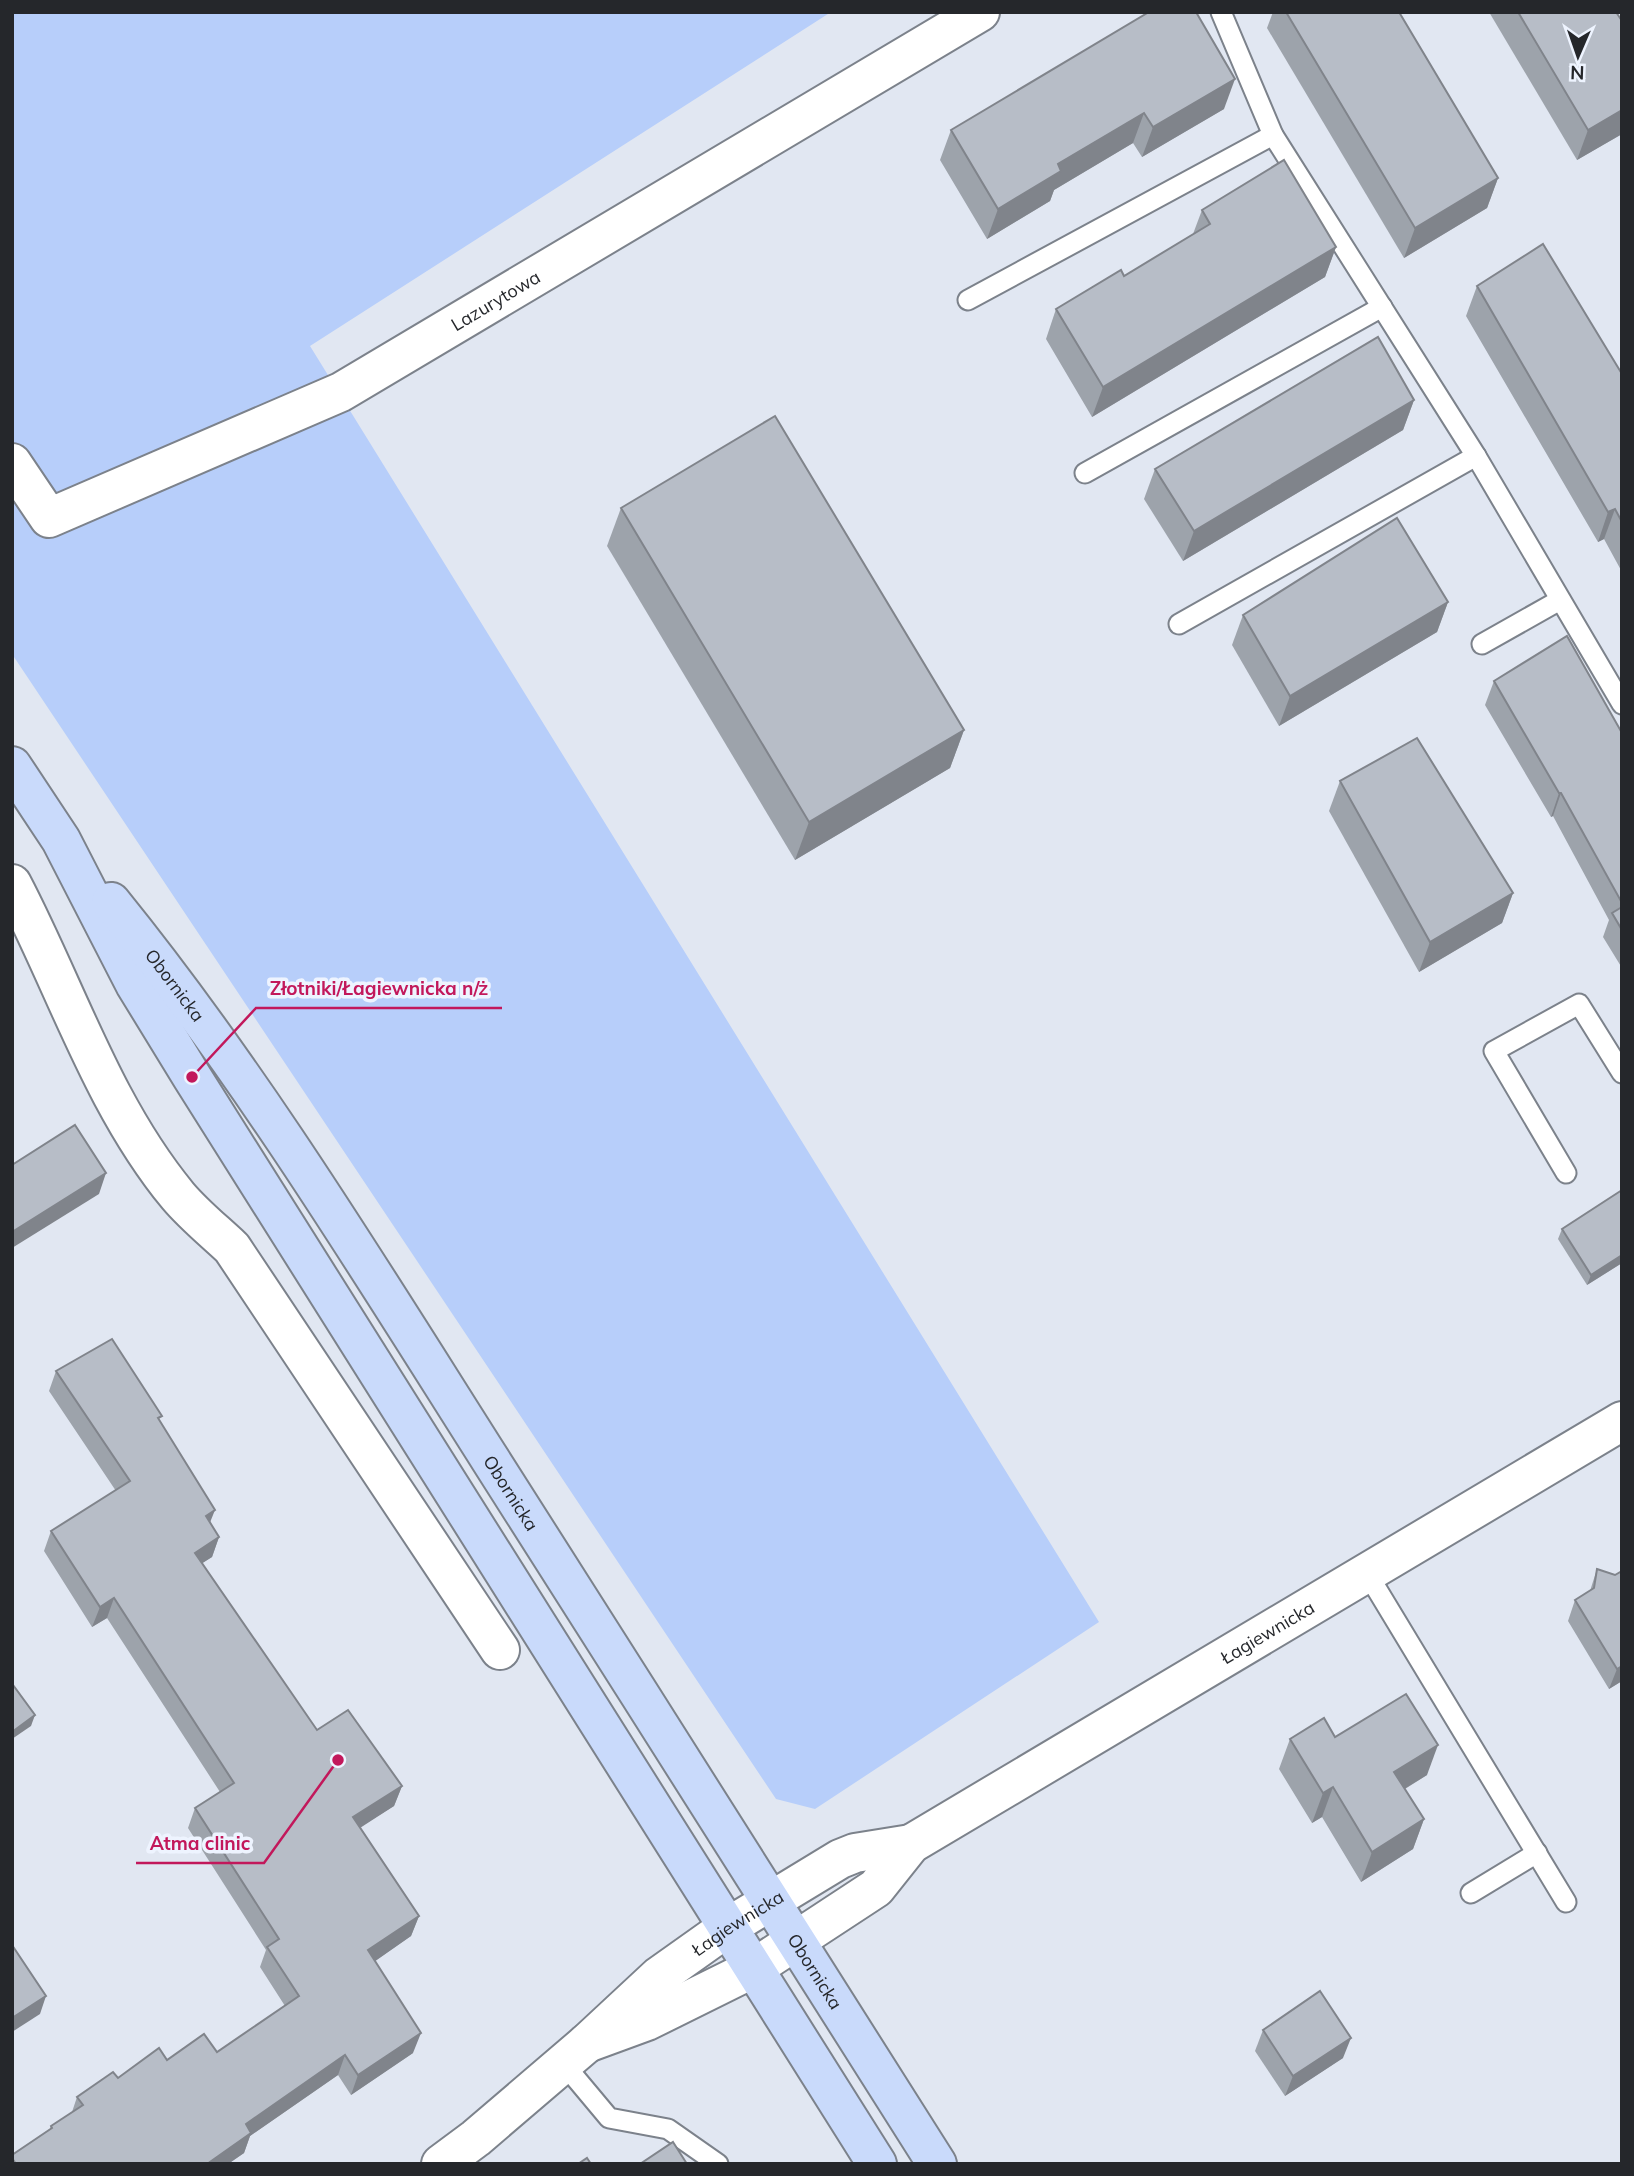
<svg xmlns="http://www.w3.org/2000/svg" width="1634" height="2176" viewBox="0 0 1634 2176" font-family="Mulish,sans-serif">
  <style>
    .green { fill: #b7cefa }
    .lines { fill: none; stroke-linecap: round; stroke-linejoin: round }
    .service-casing { stroke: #7c828b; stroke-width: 23 }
    .minor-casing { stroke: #7c828b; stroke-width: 42 }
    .secondary-casing { stroke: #7c828b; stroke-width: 42 }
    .service { stroke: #fff; stroke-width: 19 }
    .minor { stroke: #fff; stroke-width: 38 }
    .secondary { stroke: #c9dafb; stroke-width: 38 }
    .wall { fill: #9da3ab }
    .shaded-wall { fill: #80848b }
    .building { fill: #b7bdc7; stroke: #80848b; stroke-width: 2 }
    .labels { text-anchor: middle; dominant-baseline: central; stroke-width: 7; stroke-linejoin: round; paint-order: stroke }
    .street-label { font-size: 18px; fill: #25272b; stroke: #eef4ff }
    .leader { fill: none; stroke: #c2185b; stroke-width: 2.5 }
    .callout-dot { fill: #c2185b; stroke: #eef4ff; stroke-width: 2.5 }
    .callout-label { font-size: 19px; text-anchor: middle; font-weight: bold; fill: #c2185b; stroke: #eef4ff; stroke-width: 7; stroke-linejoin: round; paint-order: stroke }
  </style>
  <rect width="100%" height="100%" fill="#e1e7f2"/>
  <!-- green -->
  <polygon class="green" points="12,12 831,12 310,346 1099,1622 815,1809 776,1799 12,654"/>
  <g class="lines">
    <defs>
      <g id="service">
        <polyline points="1221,12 1273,135 1476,456 1622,704"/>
        <polyline points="968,300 1273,135"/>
        <polyline points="1085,473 1382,307"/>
        <polyline points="1179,624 1476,456"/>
        <polyline points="1482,644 1560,600"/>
        <polyline points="1566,1173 1494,1051 1579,1004 1622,1073"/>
        <polyline points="1367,1573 1566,1902"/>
        <polyline points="1471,1893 1537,1853"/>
        <polyline points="563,2063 609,2118 668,2129 718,2164"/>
      </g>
      <g id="minor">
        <path id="s1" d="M12,463L49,518L341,392L980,12"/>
        <path d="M12,884C66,987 102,1104 178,1196C194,1215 214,1231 232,1248L500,1650"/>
        <path id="s2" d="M587,2043L647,2021L754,1968L876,1888L911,1844L1622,1421"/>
        <path id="s3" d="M441,2164L476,2138L587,2043L659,1976L728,1927L840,1859L855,1853L911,1844"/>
      </g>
      <g id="secondary">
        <polyline points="12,766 61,840 135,984 192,1077 877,2164"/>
        <path id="s4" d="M111,902C252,1076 370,1270 490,1459C639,1694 789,1928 937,2164"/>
      </g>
    </defs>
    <!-- service casing -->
    <use href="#service" class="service-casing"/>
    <!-- minor casing -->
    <use href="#minor" class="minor-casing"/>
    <!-- secondary casing -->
    <use href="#secondary" class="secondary-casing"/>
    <!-- service -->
    <use href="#service" class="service"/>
    <!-- minor -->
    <use href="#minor" class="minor"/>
    <!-- secondary -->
    <use href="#secondary" class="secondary"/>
  </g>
  <!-- wall -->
  <g class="wall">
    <polygon points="1149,12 1224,109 1142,157 1133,143 1054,190 1050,201 987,239 940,160 951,130"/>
    <polygon points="1273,12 1399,12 1498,178 1487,208 1404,258 1267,28"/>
    <polygon points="1489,12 1616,12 1622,134 1577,160"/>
    <polygon points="1202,210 1336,247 1325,277 1092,417 1046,339 1056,309 1124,276 1193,234"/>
    <polygon points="1477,286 1622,374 1622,572 1604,539 1598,542 1466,316"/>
    <polygon points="1414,400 1403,430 1183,561 1144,499 1155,469"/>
    <polygon points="621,508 964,730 950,768 795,860 607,546"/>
    <polygon points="1448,602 1437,632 1279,726 1232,645 1243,615"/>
    <polygon points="1494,681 1622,733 1622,968 1603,937 1609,920 1553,816 1551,817 1485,705"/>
    <polygon points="1340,781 1513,893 1502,923 1419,972 1329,811"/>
    <polygon points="1562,1229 1622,1263 1587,1285 1558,1239"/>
    <polygon points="56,1371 160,1422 210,1523 219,1537 212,1557 202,1563 317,1730 402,1786 394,1806 360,1827 419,1916 411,1936 375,1961 413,2053 351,2095 338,2075 250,2136 244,2153 228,2164 12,2164 12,2155 50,2129 51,2126 72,2112 77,2097 118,2078 167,2060 217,2052 285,2006 260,1967 266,1950 188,1828 195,1808 220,1792 107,1618 92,1627 44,1551 51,1531 116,1491 49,1391"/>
    <polygon points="1597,1569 1622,1681 1609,1689 1568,1621 1575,1600 1590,1591"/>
    <polygon points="1335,1737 1427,1775 1405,1789 1424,1819 1413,1849 1361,1882 1322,1817 1312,1823 1279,1769 1290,1739"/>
    <polygon points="1263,2030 1343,2058 1285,2096 1255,2051"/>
  </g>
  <!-- shaded-wall -->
  <g class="shaded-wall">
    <polygon points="1235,79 1224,109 1142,157 1153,127"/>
    <polygon points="1622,110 1622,134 1577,160 1588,130"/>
    <polygon points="1144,113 1133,143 1054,190 1050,201 987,239 998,209 1058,164"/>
    <polygon points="1498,178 1487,208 1404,258 1415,228"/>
    <polygon points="1336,247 1325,277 1092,417 1103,387"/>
    <polygon points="1414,400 1403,430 1183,561 1194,531"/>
    <polygon points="1615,509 1604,539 1598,542 1608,512"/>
    <polygon points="1448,602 1437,632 1279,726 1290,696"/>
    <polygon points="964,730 950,768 795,860 809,822"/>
    <polygon points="1559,793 1561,793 1553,816 1551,817"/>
    <polygon points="1513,893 1502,923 1419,972 1430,942"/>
    <polygon points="106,1173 99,1194 12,1248 12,1232"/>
    <polygon points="1622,1255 1622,1263 1587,1285 1591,1275"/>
    <polygon points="215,1510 207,1530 206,1516"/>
    <polygon points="219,1537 212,1557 187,1573 195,1553"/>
    <polygon points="114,1598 107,1618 92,1627 100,1607"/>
    <polygon points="1622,1666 1622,1681 1609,1689 1617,1669"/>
    <polygon points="35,1715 31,1726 12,1739 12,1732"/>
    <polygon points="1438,1745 1427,1775 1383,1802 1394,1772"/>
    <polygon points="402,1786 394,1806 346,1837 353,1817"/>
    <polygon points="1333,1787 1322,1817 1312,1823 1323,1793"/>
    <polygon points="1424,1819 1413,1849 1361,1882 1372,1852"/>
    <polygon points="419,1916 411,1936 361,1971 368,1950"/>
    <polygon points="46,1996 40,2014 12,2032 12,2018"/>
    <polygon points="421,2033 413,2053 351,2095 358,2075"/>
    <polygon points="1351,2038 1343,2058 1285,2096 1293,2076"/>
    <polygon points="345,2055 338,2075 250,2136 244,2153 228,2164 207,2164 246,2124"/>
  </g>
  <!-- building -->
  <g class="building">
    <polygon points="1149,12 1196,12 1235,79 1153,127 1144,113 1058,164 1061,171 998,209 951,130"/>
    <polygon points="1286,12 1399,12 1498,178 1415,228"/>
    <polygon points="1518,12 1616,12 1622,21 1622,110 1588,130"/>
    <polygon points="1284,160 1336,247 1103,387 1056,309 1121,270 1124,276 1210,224 1202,210"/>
    <polygon points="1543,244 1622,374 1622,522 1615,509 1608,512 1477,286"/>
    <polygon points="1378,337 1414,400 1194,531 1155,469"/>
    <polygon points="775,416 964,730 809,822 621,508"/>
    <polygon points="1397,518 1448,602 1290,696 1243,615"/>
    <polygon points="1567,636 1622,733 1622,903 1561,793 1559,793 1494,681"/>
    <polygon points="1417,738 1513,893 1430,942 1340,781"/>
    <polygon points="1622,907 1622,930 1612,913"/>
    <polygon points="75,1125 106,1173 12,1232 12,1165"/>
    <polygon points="1622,1190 1622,1255 1591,1275 1562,1229"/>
    <polygon points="112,1339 162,1416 158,1418 215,1510 206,1516 219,1537 195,1553 317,1730 348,1710 402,1786 353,1817 419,1916 368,1950 421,2033 358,2075 345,2055 246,2124 251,2133 207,2164 16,2164 12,2158 12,2155 52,2128 51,2126 83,2105 77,2097 113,2072 118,2078 159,2048 167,2060 204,2034 217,2052 299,1996 267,1947 279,1939 195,1808 234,1783 114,1598 100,1607 51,1531 130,1481 56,1371"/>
    <polygon points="1597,1569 1615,1575 1622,1571 1622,1666 1617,1669 1575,1600 1594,1588"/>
    <polygon points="12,1685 13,1685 35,1715 12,1732"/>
    <polygon points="1406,1694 1438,1745 1394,1772 1424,1819 1372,1852 1333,1787 1323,1793 1290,1739 1324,1718 1335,1737"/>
    <polygon points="12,1945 46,1996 12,2018"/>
    <polygon points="1320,1991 1351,2038 1293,2076 1263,2030"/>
    <polygon points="673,2142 687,2164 640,2164"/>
    <polygon points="587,2158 591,2164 578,2164"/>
  </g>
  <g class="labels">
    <!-- street labels -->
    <g class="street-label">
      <text stroke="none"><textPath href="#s1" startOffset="564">Lazurytowa</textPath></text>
      <text stroke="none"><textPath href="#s4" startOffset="105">Obornicka</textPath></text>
      <text stroke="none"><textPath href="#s4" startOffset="714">Obornicka</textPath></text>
      <text stroke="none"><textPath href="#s2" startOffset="800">Łagiewnicka</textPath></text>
      <text stroke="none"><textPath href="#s3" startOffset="383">Łagiewnicka</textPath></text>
      <text stroke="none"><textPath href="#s4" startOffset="1281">Obornicka</textPath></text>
    </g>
  </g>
  <!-- callouts -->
  <path class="leader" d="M192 1077L256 1008H502M338 1760L264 1863H136"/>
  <g class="callout-dot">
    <circle cx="192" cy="1077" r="7"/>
    <circle cx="338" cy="1760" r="7"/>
  </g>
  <g class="callout-label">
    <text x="379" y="995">Złotniki/Łagiewnicka n/ż</text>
    <text x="200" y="1850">Atma clinic</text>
  </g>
  <!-- border -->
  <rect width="1634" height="2176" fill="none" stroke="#25272b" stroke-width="28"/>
  <!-- north arrow -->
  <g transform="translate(1578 56) rotate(182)" stroke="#eef4ff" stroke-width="5" paint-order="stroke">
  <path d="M0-5L12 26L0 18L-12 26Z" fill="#25272b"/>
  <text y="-10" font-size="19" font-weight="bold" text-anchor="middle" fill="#25272b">N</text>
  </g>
</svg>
